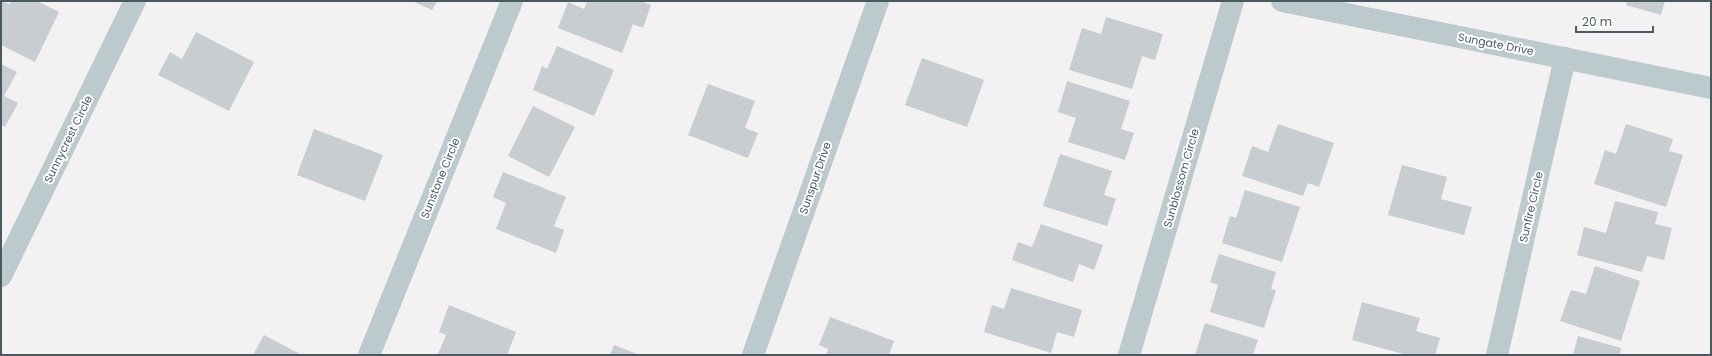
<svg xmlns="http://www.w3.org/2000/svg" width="1712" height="356" viewBox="0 0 1712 356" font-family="Poppins,sans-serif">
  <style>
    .building { fill: #c7cdd0 }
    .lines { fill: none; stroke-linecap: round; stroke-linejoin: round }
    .minor { stroke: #bcc9cd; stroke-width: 22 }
    .labels { text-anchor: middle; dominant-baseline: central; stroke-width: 4; stroke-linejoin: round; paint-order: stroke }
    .street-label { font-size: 11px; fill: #48595f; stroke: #fff }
  </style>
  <rect width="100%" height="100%" fill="#f3f1f1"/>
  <!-- building -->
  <g class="building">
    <polygon points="1,1 10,4 11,1 37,1 59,12 35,62 1,45"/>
    <polygon points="412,1 437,1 432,10"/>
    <polygon points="587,1 641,1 651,5 643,28 633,24 622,53 558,28 568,2 584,9"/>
    <polygon points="1627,1 1665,1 1661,15 1626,5"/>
    <polygon points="1106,17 1163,34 1155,60 1142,56 1132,89 1069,70 1082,28 1101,34"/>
    <polygon points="196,32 254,62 229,111 158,75 170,52 182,59"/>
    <polygon points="557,46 614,70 594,116 533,90 542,66 547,69"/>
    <polygon points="922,58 984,80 967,127 905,105"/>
    <polygon points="1,64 17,72 4,96 18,103 5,127 1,125"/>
    <polygon points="1067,81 1130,101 1121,129 1134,133 1125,160 1068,142 1076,118 1058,112"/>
    <polygon points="708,84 755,101 745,128 758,133 748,158 688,135"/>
    <polygon points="533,106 575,127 549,177 508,156"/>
    <polygon points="1278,124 1334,143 1319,187 1308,183 1303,196 1242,176 1252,146 1268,152"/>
    <polygon points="1626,124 1673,139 1669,151 1683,155 1666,207 1594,184 1605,150 1616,154"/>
    <polygon points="314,129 383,155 365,201 297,175"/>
    <polygon points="1060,154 1112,171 1104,195 1116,199 1107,226 1043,206"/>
    <polygon points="1402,165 1447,177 1441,199 1472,207 1464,235 1388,215"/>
    <polygon points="503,172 566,197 554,226 564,230 556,253 496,229 506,203 493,197"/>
    <polygon points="1245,190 1300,207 1282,262 1222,243 1230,216 1236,218"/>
    <polygon points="1615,201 1658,212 1655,224 1672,228 1664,260 1647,256 1642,272 1577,255 1584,227 1606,233"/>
    <polygon points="1041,224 1103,245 1094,270 1079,264 1073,282 1012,260 1018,242 1032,247"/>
    <polygon points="1219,254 1276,272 1271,289 1276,290 1264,328 1210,312 1218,285 1210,282"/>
    <polygon points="1595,266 1640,281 1621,341 1560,321 1571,290 1586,294"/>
    <polygon points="1011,288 1082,310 1074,337 1057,332 1051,353 984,332 992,305 1004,309"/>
    <polygon points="1362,302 1420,318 1416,331 1440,338 1435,355 1407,355 1352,340"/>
    <polygon points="449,305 516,332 507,355 438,354 446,335 439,332"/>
    <polygon points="830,317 894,341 889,355 826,355 828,349 819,345"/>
    <polygon points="1205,323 1258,340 1253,355 1195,355"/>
    <polygon points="264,335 302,355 253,355"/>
    <polygon points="1578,336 1621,348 1620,355 1573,355"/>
    <polygon points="614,345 640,355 610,355"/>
  </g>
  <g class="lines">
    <!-- minor -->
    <g class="minor">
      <polyline points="1282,1 1711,88"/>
      <polyline points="1,276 135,1"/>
      <polyline points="369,355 512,1"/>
      <polyline points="753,355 878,1"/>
      <polyline points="1129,355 1233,1"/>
      <polyline points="1497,355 1565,58"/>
    </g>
  </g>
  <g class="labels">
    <!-- street labels -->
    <g class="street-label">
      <text transform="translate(1496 44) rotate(11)">Sungate Drive</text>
      <text transform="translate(68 139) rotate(-64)">Sunnycrest Circle</text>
      <text transform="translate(440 178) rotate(-68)">Sunstone Circle</text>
      <text transform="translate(815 178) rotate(-71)">Sunspur Drive</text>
      <text transform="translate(1181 178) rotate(-74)">Sunblossom Circle</text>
      <text transform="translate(1531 207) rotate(-77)">Sunfire Circle</text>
    </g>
  </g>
  <!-- border -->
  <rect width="1712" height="356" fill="none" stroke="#48595f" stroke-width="4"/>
  <!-- scale -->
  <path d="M1576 26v6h77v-6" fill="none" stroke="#48595f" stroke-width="2"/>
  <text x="1582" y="26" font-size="12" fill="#48595f" stroke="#ffffff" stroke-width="3" paint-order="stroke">20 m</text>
</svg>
